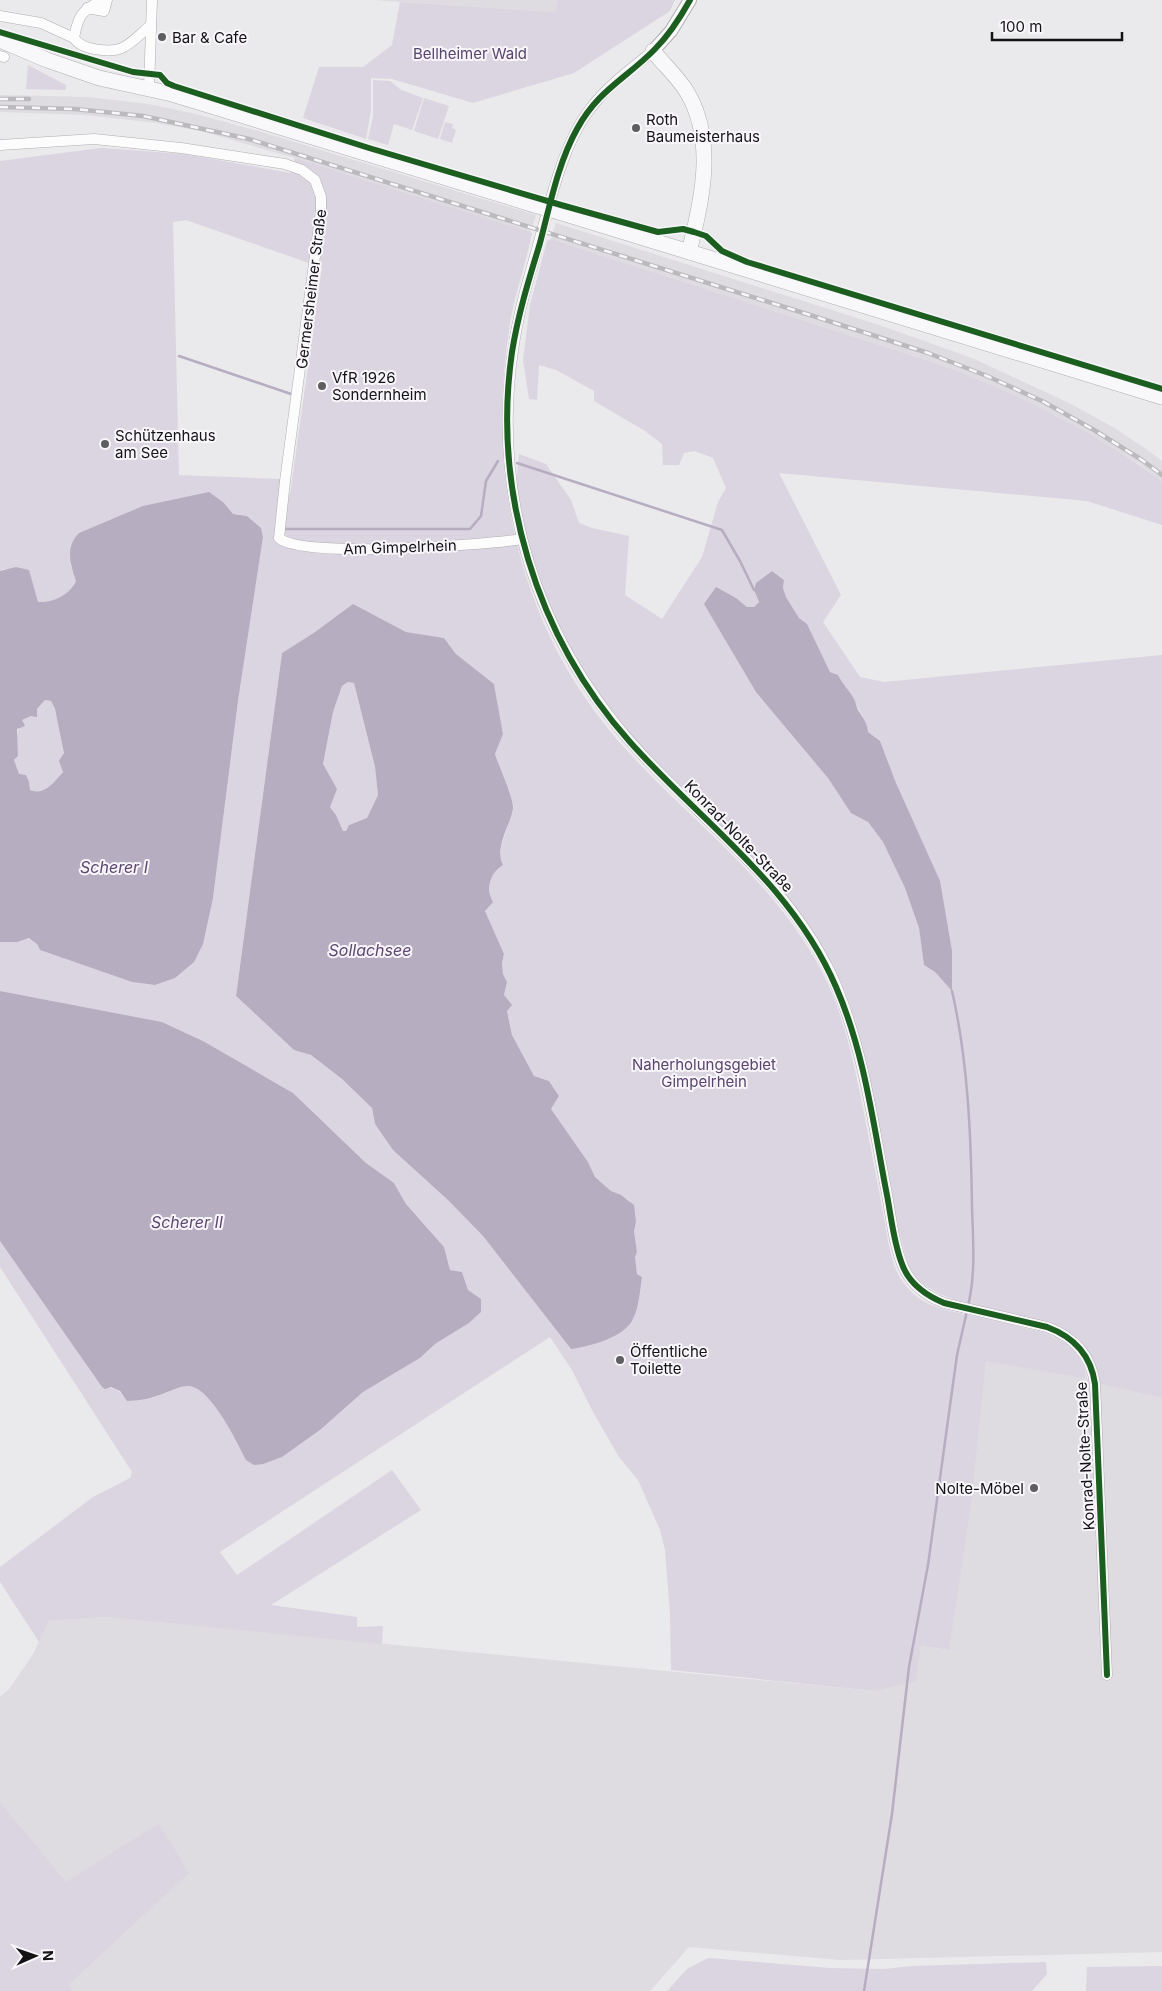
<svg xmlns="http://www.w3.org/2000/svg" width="1162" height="1991" viewBox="0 0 1162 1991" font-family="Inter,sans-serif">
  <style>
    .built { fill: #dedbe1 }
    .green { fill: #dbd5e1; fill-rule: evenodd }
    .water { fill: #b6adc1; fill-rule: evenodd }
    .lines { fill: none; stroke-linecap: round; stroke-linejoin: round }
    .stream { stroke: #b6adc1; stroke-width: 2.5 }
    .minor-casing { stroke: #afaeb0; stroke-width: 11 }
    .tertiary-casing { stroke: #afaeb0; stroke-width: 14 }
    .secondary-casing { stroke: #afaeb0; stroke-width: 16 }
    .minor { stroke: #fcfcfc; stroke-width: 10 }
    .tertiary { stroke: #fcfcfc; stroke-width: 12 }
    .secondary { stroke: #f8f7fa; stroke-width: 15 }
    .rail-casing { stroke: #bab9bb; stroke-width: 4.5 }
    .rail { stroke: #f8f6fa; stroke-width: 2.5; stroke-dasharray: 8; stroke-linecap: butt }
    .secondary-bridge-casing { stroke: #afaeb0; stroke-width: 16; stroke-linecap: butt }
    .secondary-bridge { stroke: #f8f7fa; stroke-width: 15 }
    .cycleway-casing { stroke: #f8f6fa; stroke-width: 9 }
    .cycleway { stroke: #1b5e20; stroke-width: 6 }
    .poi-dot { fill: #5e5d60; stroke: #f8f6fa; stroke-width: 2 }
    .labels { text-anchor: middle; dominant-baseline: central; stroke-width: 4; stroke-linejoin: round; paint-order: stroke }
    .poi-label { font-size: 15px; fill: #131214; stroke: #f8f6fa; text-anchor: start }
    .park-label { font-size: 15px; fill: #59446e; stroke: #f8f6fa }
    .street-label { font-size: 15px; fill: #131214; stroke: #f8f6fa }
    .water-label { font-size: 16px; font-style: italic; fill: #5c4771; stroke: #f8f6fa }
  </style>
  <rect width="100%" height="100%" fill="#eae9ec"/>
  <!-- built -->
  <g class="built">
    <polygon points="373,0 558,0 555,12"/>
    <polygon points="0,95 88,97 148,104 196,114 258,131 536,215 530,233 295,158 201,131 157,123 86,115 0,112"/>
    <polygon points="556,223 879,325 972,358 1069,403 1111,426 1146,449 1162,461 1162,481 1139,464 1055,415 935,363 551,239"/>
    <polygon points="986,1360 1087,1379 1162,1398 1162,1952 841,1960 689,1947 650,1991 72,1991 69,1984 159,1823 66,1883 0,1802 0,1697 10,1688 33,1654 49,1621 105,1617 874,1691 921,1646 948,1650 972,1499"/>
  </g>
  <!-- green -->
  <g class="green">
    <polygon points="558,0 675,0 670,11 574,73 473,103 392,79 371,78 371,110 366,139 303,118 319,67 363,67 392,45 400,2 555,12"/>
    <polygon points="28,65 66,85 66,90 26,89"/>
    <polygon points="373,80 390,81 401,90 423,98 412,130 394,124 388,145 368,139 373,117"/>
    <polygon points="424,98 449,106 438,139 414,131"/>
    <polygon points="445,122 453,124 452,128 456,130 452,143 440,139"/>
    <path d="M101,148L184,154L291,173L295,158L532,233C526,263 515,293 510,323C485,482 520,636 631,755C697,826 773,881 820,968C838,1001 848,1038 856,1075C866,1120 874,1166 883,1212C887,1232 889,1257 899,1276C903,1283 910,1291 916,1296C934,1310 957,1312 978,1317C1000,1322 1022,1327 1043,1332C1066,1341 1083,1353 1087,1379L986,1361L972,1499L949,1650L921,1646L916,1681L874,1691L671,1670L670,1614L665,1550L660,1530L638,1480L619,1457L593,1412L572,1370L550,1337L220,1552L237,1575L392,1470L421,1510L271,1605L357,1617V1627L383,1626L382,1644L105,1617L49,1621L39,1642L0,1582V1567L93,1497L130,1478L132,1472L0,1267V1241L102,1387C115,1387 120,1391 128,1401C141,1401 153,1398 166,1393C173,1390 180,1386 188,1386C210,1386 237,1442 246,1460L282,1457L320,1430L363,1392L420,1358L435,1344L469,1323L481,1312V1299L468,1290L462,1272L450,1270L444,1247L406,1204L394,1183L366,1163L293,1093L203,1041L162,1022L0,991V942C11,942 26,937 35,940L40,950L132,982L155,985L175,978L213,898L238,701L263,537L261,528L247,516L233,514L224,503L70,564L76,581C70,595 52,603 38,602L28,570L4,569L0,571V161ZM186,220L306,262L322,266L290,495L280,479L179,475L173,222ZM353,605L406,632L444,638L456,654L494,684L503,734L495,754L514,807L501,847L500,859L489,880L490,898L485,911L504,954L502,963L503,974L507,982L504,995L512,1035L534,1076L549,1081L559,1096L551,1109L588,1162L595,1177L611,1191L629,1200L636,1222L634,1231L637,1252L635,1257L637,1274L642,1277L633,1320L571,1349L483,1236L375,1124L372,1108L342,1079L311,1055L294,1050L236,996L282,653L315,632Z"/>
    <path d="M551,239L935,363C1015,392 1092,431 1162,481V525L1087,501L779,473L841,595L823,622L860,677L884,682L1162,655V1398L1099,1383C1095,1353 1080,1334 1051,1323C1017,1315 938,1304 917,1278C907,1267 904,1250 900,1236L865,1060L797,910L766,873L632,739L574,658L553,617L526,538L516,484L519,454L546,464L571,500L579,523L592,528L629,536L625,595L662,619L702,557L718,502L726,488L713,458L695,451L684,453L679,465H663L662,444L645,431L594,401V391L556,370L539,365L537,400L529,399L523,360L530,305L547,241ZM772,571L784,580L783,588L786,597L799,618L807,625L830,672L838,675C846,692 867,717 868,732L880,741L896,783L952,991L935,972L924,965L919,928L905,888L883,842L868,822L851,812L828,778L736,598L747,607H754L759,602L754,590Z"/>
    <polygon points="348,682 354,683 375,767 378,795 367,818 349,825 346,831 343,831 336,815 330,807 323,764 333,712 342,686"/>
    <path d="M45,700L51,701C59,717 67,753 63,770C62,776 55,781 51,785C46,792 37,793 30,790L29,782L19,775L14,760L18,756L17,735L21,720L31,716Z"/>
    <polygon points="0,1802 66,1882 159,1823 189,1873 69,1984 72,1991 0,1991"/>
    <polygon points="708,1958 830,1968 884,1969 912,1966 1046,1962 1047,1974 1032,1991 667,1991 687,1969"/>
    <polygon points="1162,1966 1162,1991 1086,1991 1087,1967"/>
  </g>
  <!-- water -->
  <g class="water">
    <path d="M209,492L224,503L233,514L247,516L261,528L263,537L238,701L213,898L203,944L194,962L175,978L155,985L132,982L40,950L37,944L29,938L17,942H0V571L16,567L29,570L38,602C52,603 70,595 76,581C70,564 65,547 79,533L143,506ZM45,700L51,701L55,709L64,753L59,761L63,772C54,782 45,796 30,790L29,782L26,775L19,774L14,760L18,756L17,729L25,726L22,720L31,716L37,717V709Z"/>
    <path d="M772,571L784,580L783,588L786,597L799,618L807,624L830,672L838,675C843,685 849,690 854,699C856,703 856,706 858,710C863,718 867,722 868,732L880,741L896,783L940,881L952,951V991L935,972L924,965L919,928L905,888L883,842L868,822L851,813L828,778L756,692L704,604L716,587L736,598L747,607H754L759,602L754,590L756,583Z"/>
    <path d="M353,604L406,632L444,638L456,654L494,684L503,734L495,754C498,764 515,802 513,809C510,826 494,848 503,865C490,873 485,888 493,902L485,911L504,954L502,963L503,974L507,982L504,995L512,1005L507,1011L512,1035L534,1076L549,1081L559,1096L551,1109L588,1162L595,1177L611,1191L621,1195L634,1205L636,1222L634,1231L637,1252L635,1257L637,1274L642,1277C640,1290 639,1307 633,1319C624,1338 590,1346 571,1349L483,1236L448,1200L393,1150L375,1124L372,1108L342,1079L311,1055L294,1050L236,996L282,653L315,632ZM348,682L354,683L375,767L378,795L367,818L349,825L346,831H343L336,815L330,807L337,789L323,764L333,712L342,686Z"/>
    <path d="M0,991L162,1022L203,1041L293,1093L366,1163L394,1183L406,1204L444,1247L450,1270L462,1272L468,1290L481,1299V1312L469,1323L435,1344L420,1358L363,1392L320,1430L282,1457L263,1464L254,1465L246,1460C237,1442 210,1386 188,1386C180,1386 173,1390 165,1393C153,1398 140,1401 127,1401L120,1391L111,1387L105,1389L102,1387L0,1241Z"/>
  </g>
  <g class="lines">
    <!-- stream -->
    <g class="stream">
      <polyline points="179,356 294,395"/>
      <polyline points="517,463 722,530 740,561 754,590"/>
      <polyline points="284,529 470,529 481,516 486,481 498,461"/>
      <path d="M952,991C968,1061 971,1135 972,1207C973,1240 976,1273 968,1306"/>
      <polyline points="864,1991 892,1814 909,1667 928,1565 957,1355 967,1311"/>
    </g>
    <defs>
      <g id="minor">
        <path d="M102,0C81,11 78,16 74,38C81,50 110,53 122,48C133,43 142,32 151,25"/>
        <polyline points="87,8 104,11 107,0"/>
        <polyline points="0,16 41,23 74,38"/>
        <path d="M653,51C631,69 607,86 590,109C559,149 546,221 531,270C476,453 520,631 654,767C717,832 791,890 831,974C862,1041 872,1117 886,1189C891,1214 893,1243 903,1266C911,1285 926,1296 944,1303L1047,1327C1074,1337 1091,1355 1095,1384L1107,1675"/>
        <polyline points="0,56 4,57"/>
        <polyline points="149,88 152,0"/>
        <path d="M0,145L94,139L181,148L285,164L302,170L315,180L321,197V211L285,481L279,538C302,559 485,545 522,539"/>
      </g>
      <polyline id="tertiary" points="653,51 671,31 690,0"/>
      <g id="secondary">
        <polyline points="0,40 47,60 99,78 172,94 538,206"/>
        <path d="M653,51C664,65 678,77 687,92C716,141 702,200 689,252"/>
        <polyline points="559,212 1162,397"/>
      </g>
    </defs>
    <!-- minor casing -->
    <use href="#minor" class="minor-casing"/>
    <!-- tertiary casing -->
    <use href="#tertiary" class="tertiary-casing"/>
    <!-- secondary casing -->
    <use href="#secondary" class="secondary-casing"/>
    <!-- minor -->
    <use href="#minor" class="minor"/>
    <!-- tertiary -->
    <use href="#tertiary" class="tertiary"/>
    <!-- secondary -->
    <use href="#secondary" class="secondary"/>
    <defs>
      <g id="rail">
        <polyline points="0,99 29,99"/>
        <polyline points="0,107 75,109 143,116 249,139 810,315 928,353 987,376 1044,402 1094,430 1142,460 1162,475"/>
      </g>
    </defs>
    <!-- rail casing -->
    <use href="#rail" class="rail-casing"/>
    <!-- rail -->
    <use href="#rail" class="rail"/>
    <defs>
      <polyline id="secondary-bridge" points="538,206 559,212"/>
    </defs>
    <!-- secondary-bridge casing -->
    <use href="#secondary-bridge" class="secondary-bridge-casing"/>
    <!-- secondary-bridge -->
    <use href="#secondary-bridge" class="secondary-bridge"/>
    <defs>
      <g id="cycleway">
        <path d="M690,0C680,18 669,35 655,49C627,78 598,90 577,129C558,163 550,205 540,243C529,279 518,314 512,352C492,491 536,637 630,742C702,823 792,884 836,987C864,1051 873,1122 886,1190C891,1214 893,1241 902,1264C909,1284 925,1295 944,1303L1047,1327C1074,1337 1091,1355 1095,1384L1107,1675"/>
        <polyline points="0,32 133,72 160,75 167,83 174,86 369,148 561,205 658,232 683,229 694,232 706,236 722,251 747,262 1162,389"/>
      </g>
    </defs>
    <!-- cycleway casing -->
    <use href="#cycleway" class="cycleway-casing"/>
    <!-- cycleway -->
    <use href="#cycleway" class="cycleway"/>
  </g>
  <!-- markers -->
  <g class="poi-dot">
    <circle cx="162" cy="37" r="5"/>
    <circle cx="636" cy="128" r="5"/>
    <circle cx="322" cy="386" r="5"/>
    <circle cx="105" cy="444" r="5"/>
    <circle cx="620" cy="1360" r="5"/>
    <circle cx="1034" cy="1488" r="5"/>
  </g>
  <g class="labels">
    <!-- poi labels -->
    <g class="poi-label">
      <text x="172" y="37">Bar &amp; Cafe</text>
      <text x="646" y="119">Roth<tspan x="646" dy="17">Baumeisterhaus</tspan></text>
      <text x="332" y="377">VfR 1926<tspan x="332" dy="17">Sondernheim</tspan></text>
      <text x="115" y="435">Schützenhaus<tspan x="115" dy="17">am See</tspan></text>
      <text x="630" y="1351">Öffentliche<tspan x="630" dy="17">Toilette</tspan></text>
      <text x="1024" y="1488" text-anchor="end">Nolte-Möbel</text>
    </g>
    <!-- park labels -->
    <g class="park-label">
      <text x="470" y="53">Bellheimer Wald</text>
      <text x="704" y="1064">Naherholungsgebiet<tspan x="704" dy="17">Gimpelrhein</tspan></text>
    </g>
    <!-- street labels -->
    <g class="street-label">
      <text transform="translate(311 289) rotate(-83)">Germersheimer Straße</text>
      <text transform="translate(400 547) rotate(-2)">Am Gimpelrhein</text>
      <text transform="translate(739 836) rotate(46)">Konrad-Nolte-Straße</text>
      <text transform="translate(1085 1456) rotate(-93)">Konrad-Nolte-Straße</text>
    </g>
    <!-- water labels -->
    <g class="water-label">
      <text x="114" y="867">Scherer I</text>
      <text x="370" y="950">Sollachsee</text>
      <text x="187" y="1222">Scherer II</text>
    </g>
  </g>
  <!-- north arrow -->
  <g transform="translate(35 1956) rotate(88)" stroke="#f8f6fa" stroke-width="4" paint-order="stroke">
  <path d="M0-4L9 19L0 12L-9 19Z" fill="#131214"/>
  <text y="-8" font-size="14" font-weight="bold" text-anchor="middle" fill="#131214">N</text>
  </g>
  <!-- scale -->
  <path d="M992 32v8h130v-8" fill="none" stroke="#131214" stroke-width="2.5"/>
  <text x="1000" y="32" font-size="15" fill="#131214" stroke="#f8f6fa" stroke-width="4" paint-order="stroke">100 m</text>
</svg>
